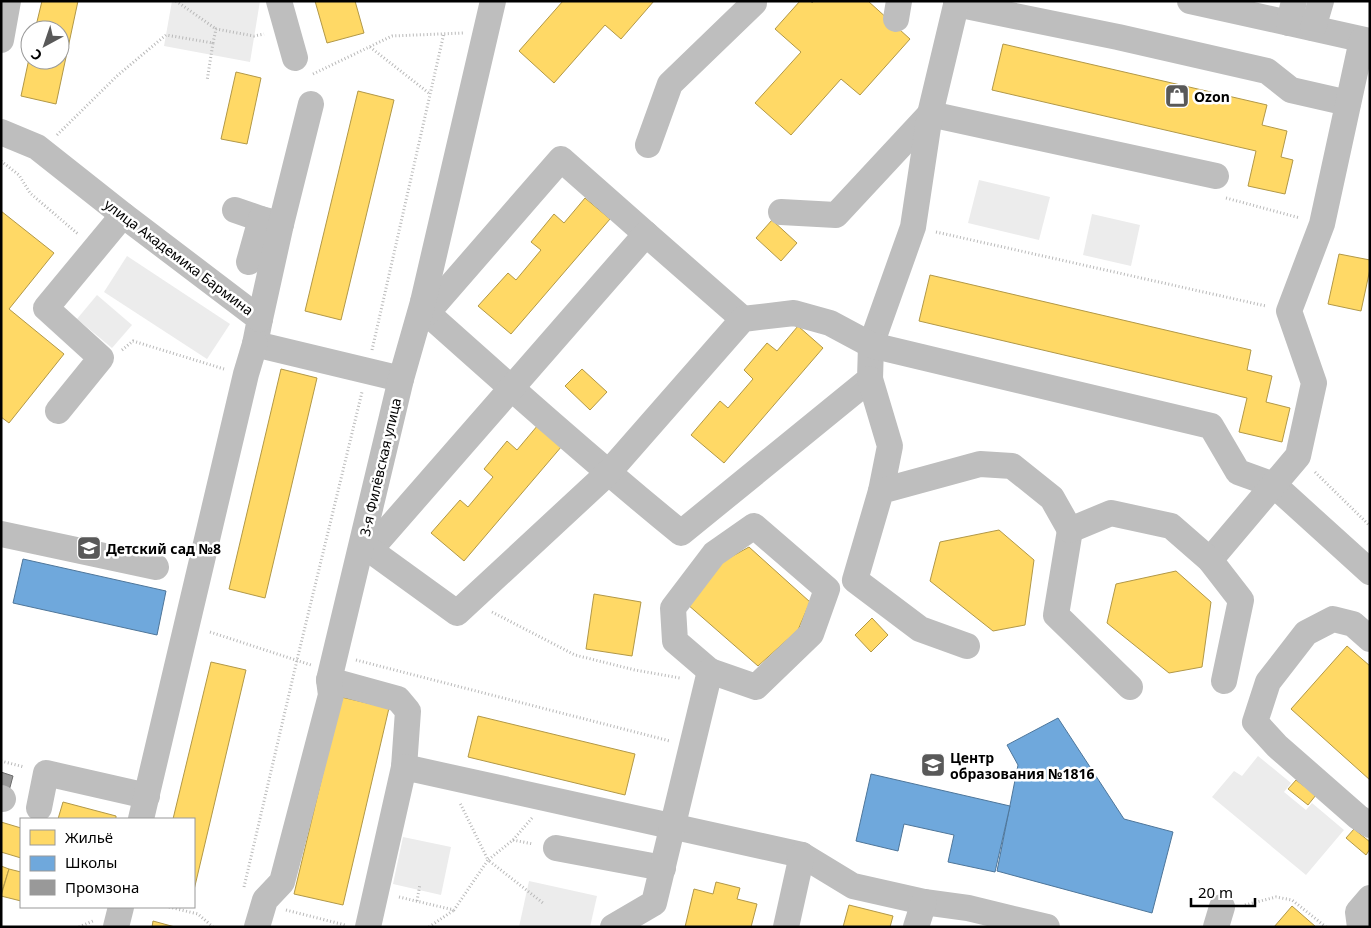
<svg xmlns="http://www.w3.org/2000/svg" width="1371" height="928" viewBox="0 0 1371 928" font-family="'Noto Sans',sans-serif">
  <style>
    .green { fill: #ececec }
    .homes { fill: #ffd966; stroke: #b29847 }
    .schools { fill: #6fa8dc; stroke: #4e769a }
    .industry { fill: #999; stroke: #6b6b6b }
    .lines { fill: none; stroke-linecap: round; stroke-linejoin: round }
    .path { stroke: #b9b9b9; stroke-width: 3; stroke-dasharray: 1 2.5; stroke-linecap: butt }
    .minor { stroke: #bebebe; stroke-width: 26 }
    .labels { text-anchor: middle; dominant-baseline: central; stroke-width: 5; stroke-linejoin: round; paint-order: stroke }
    .poi-label { font-size: 14px; font-weight: bold; fill: #000; stroke: #fff; text-anchor: start }
    .street-label { font-size: 14px; fill: #000; stroke: #fff }
  </style>
  <rect width="100%" height="100%" fill="#fff"/>
  <!-- green -->
  <g class="green">
    <polygon points="172,1 260,1 250,62 164,46"/>
    <polygon points="979,180 1050,197 1039,240 968,223"/>
    <polygon points="1092,214 1140,225 1131,266 1083,255"/>
    <polygon points="127,256 230,324 207,359 104,292"/>
    <polygon points="97,295 132,325 112,348 77,319"/>
    <polygon points="1258,756 1291,783 1284,792 1306,810 1312,803 1344,830 1306,875 1212,797 1234,771 1242,776"/>
    <polygon points="403,837 451,847 441,895 393,884"/>
    <polygon points="529,881 597,896 590,927 519,927"/>
  </g>
  <!-- homes -->
  <g class="homes">
    <polygon points="42,1 78,1 56,104 21,96 30,54 30,60 60,60 60,30 35,30"/>
    <polygon points="315,1 355,1 364,33 327,43"/>
    <polygon points="563,1 654,1 621,39 605,25 554,83 519,51"/>
    <polygon points="800,1 811,1 812,3 814,1 868,1 910,39 860,95 841,79 791,135 755,103 801,52 775,29"/>
    <polygon points="1003,44 1267,105 1262,125 1287,131 1281,157 1293,160 1285,194 1248,186 1256,151 992,90"/>
    <polygon points="236,72 261,78 247,144 221,139"/>
    <polygon points="358,91 394,100 341,320 305,311"/>
    <polygon points="585,198 610,219 511,334 478,306 508,273 516,280 541,250 531,242 554,214 564,223"/>
    <polygon points="1,211 54,253 9,309 64,354 9,423 1,417"/>
    <polygon points="772,220 797,243 781,261 756,238"/>
    <polygon points="1339,254 1370,260 1370,269 1361,311 1328,304"/>
    <polygon points="930,275 1251,350 1247,370 1272,376 1266,402 1290,408 1282,442 1239,432 1247,398 919,321"/>
    <polygon points="798,326 823,348 724,463 691,435 720,401 728,408 753,379 744,370 767,343 777,351"/>
    <polygon points="281,369 317,378 265,598 229,589"/>
    <polygon points="582,369 607,392 590,410 565,386"/>
    <polygon points="538,425 562,446 464,561 431,533 460,500 468,507 493,477 484,469 507,441 517,450"/>
    <polygon points="999,530 1034,560 1025,625 993,631 930,581 940,542"/>
    <polygon points="749,547 810,602 798,630 758,666 687,604 720,563"/>
    <polygon points="1176,571 1211,602 1202,667 1169,673 1107,623 1116,584"/>
    <polygon points="594,594 641,602 632,656 586,649"/>
    <polygon points="872,618 888,635 871,652 855,635"/>
    <polygon points="1347,646 1370,666 1370,780 1291,709"/>
    <polygon points="211,662 246,670 194,890 194,819 173,819"/>
    <polygon points="341,697 389,708 343,905 294,894"/>
    <polygon points="478,716 635,754 625,795 468,757"/>
    <polygon points="1296,780 1316,795 1308,805 1288,789"/>
    <polygon points="63,802 116,816 116,819 58,819"/>
    <polygon points="1,822 21,828 21,858 1,852"/>
    <polygon points="1354,829 1370,842 1370,849 1366,855 1346,838"/>
    <polygon points="1,866 9,869 1,894"/>
    <polygon points="9,869 21,872 21,901 1,896"/>
    <polygon points="716,882 740,888 737,899 757,904 751,927 685,927 694,889 713,894"/>
    <polygon points="849,905 893,916 890,927 843,927"/>
    <polygon points="1292,906 1316,927 1274,927"/>
    <polygon points="153,921 175,927 152,927"/>
  </g>
  <!-- schools -->
  <g class="schools">
    <polygon points="23,559 166,591 157,635 13,603"/>
    <polygon points="1058,718 1124,819 1173,832 1152,913 997,871 1018,765 1007,745"/>
    <polygon points="871,774 1010,806 995,872 948,862 954,835 904,824 898,851 856,841"/>
  </g>
  <!-- industry -->
  <polygon class="industry" points="1,772 13,776 9,791 1,789"/>
  <g class="lines">
    <!-- path -->
    <g class="path">
      <polyline points="176,1 216,29"/>
      <polyline points="213,43 216,29 254,36 264,34"/>
      <polyline points="370,47 430,94"/>
      <polyline points="313,74 392,36 463,33"/>
      <polyline points="57,135 118,75 166,35 213,43 207,81"/>
      <polyline points="1,161 19,175 30,193 78,234"/>
      <polyline points="1226,198 1300,218"/>
      <polyline points="936,232 1266,306"/>
      <polyline points="122,350 133,341 224,369"/>
      <polyline points="372,350 444,33"/>
      <polyline points="1315,472 1370,526"/>
      <polyline points="492,612 575,655 635,670 680,678"/>
      <polyline points="210,632 311,665"/>
      <polyline points="356,660 670,741"/>
      <polyline points="1,761 24,767"/>
      <polyline points="532,818 513,840 488,860 543,903"/>
      <polyline points="513,840 533,844"/>
      <polyline points="244,887 297,660 362,392"/>
      <polyline points="399,897 454,910 488,860 460,803"/>
      <polyline points="417,901 420,884"/>
      <polyline points="1245,905 1276,897 1292,900 1326,927"/>
      <polyline points="169,907 198,914 213,927"/>
      <polyline points="286,910 345,925"/>
      <polyline points="79,927 93,921"/>
      <polyline points="429,927 454,910"/>
    </g>
    <!-- minor -->
    <g class="minor">
      <polyline points="279,1 295,58"/>
      <polyline points="1190,1 1370,41"/>
      <polyline points="956,4 1118,37 1267,71 1291,90 1348,103"/>
      <polyline points="896,19 899,1"/>
      <polyline points="1289,23 1294,1"/>
      <polyline points="1313,28 1321,1"/>
      <polyline points="1,40 8,1"/>
      <polyline points="1,132 37,147 123,215 260,319 255,344 401,379"/>
      <polyline points="648,145 670,84 754,3 754,1"/>
      <polyline points="235,210 261,219"/>
      <polyline points="781,212 836,215 930,114 1216,176"/>
      <polyline points="249,262 261,219 281,224"/>
      <path d="M423,302L427,313C511,388 594,462 681,533L870,379L871,345L913,227L930,114L957,1"/>
      <polyline points="427,313 561,159 646,234"/>
      <polyline points="260,319 281,224 311,104"/>
      <polyline points="870,379 890,446 881,491"/>
      <polyline points="58,411 101,358 46,308 123,215"/>
      <polygon points="754,526 827,589 811,634 756,687 710,671 675,641 673,608 714,554"/>
      <polyline points="1070,530 1056,615 1130,687"/>
      <polyline points="1,534 156,567"/>
      <polyline points="370,550 646,234 743,319"/>
      <polyline points="360,553 370,550 457,613 608,473 743,319 794,313 830,323 871,345 1211,426 1238,472 1274,485 1370,572"/>
      <polyline points="1210,560 1298,456 1314,383 1289,311 1322,224 1362,40"/>
      <polyline points="1370,639 1353,624 1333,619 1306,633 1268,682 1255,722 1277,746 1358,817 1370,825"/>
      <polyline points="967,646 920,629 855,580 881,491 980,464 1012,466 1052,498 1070,530 1111,513 1171,526 1210,560 1241,600 1224,681"/>
      <polyline points="329,680 398,699 408,711 404,767"/>
      <polyline points="1,798 3,799"/>
      <polyline points="39,808 46,773 147,796"/>
      <polyline points="141,819 246,374 255,344"/>
      <polyline points="556,848 663,868"/>
      <polyline points="116,927 121,907"/>
      <polyline points="257,927 265,900 282,882 331,695 329,680 401,379 423,302 493,1"/>
      <polyline points="368,927 404,767 802,855 853,886 924,902 968,908 1047,927"/>
      <polyline points="613,927 654,903 710,671"/>
      <polyline points="786,927 802,855"/>
      <polyline points="916,927 924,902"/>
      <polyline points="1216,927 1222,907"/>
      <polyline points="1360,927 1358,912 1370,898"/>
    </g>
  </g>
  <!-- icons -->
  <defs>
    <symbol id="shop-square" viewBox="-11 -11 22 22"><rect x="-9" y="-9" width="18" height="18" rx="4" fill="#595959" stroke="#fff"/><path d="M-5-2.5h2.3a2.7 3.5 0 0 1 5.4 0H5L5.5 6h-11ZM-1.5-2.5h3a1.5 2.3 0 0 0-3 0Z" fill="#fff"/></symbol>
    <symbol id="school-square" viewBox="-11 -11 22 22"><rect x="-9" y="-9" width="18" height="18" rx="4" fill="#595959" stroke="#fff"/><path d="M0-5L7-2L0 1L-7-2ZM-4 1L0 2.5L4 1V4Q0 6-4 4Z" fill="#fff"/></symbol>
  </defs>
  <g fill-rule="evenodd">
    <use href="#shop-square" x="1163" y="82" width="28" height="28"/>
    <use href="#school-square" x="75" y="534" width="28" height="28"/>
    <use href="#school-square" x="919" y="751" width="28" height="28"/>
  </g>
  <g class="labels">
    <!-- poi labels -->
    <g class="poi-label">
      <text x="1194" y="96">Ozon</text>
      <text x="106" y="548">Детский сад №8</text>
      <text x="950" y="757">Центр<tspan x="950" dy="16">образования №1816</tspan></text>
    </g>
    <!-- street labels -->
    <g class="street-label">
      <text transform="translate(179 257) rotate(37)">улица Академика Бармина</text>
      <text transform="translate(380 467) rotate(-77)">3-я Филёвская улица</text>
    </g>
  </g>
  <!-- border -->
  <rect width="1371" height="928" fill="none" stroke="#000000" stroke-width="5"/>
  <!-- legend -->
  <rect x="20" y="818" width="175" height="90" fill="#ffffff" stroke="#999999"/>
  <rect x="30" y="830" width="25" height="15" fill="#ffd966" stroke="#999999"/>
  <text x="65" y="843" font-size="15" fill="#000000">Жильё</text>
  <rect x="30" y="856" width="25" height="15" fill="#6fa8dc" stroke="#999999"/>
  <text x="65" y="868" font-size="15" fill="#000000">Школы</text>
  <rect x="30" y="880" width="25" height="15" fill="#999999" stroke="#999999"/>
  <text x="65" y="893" font-size="15" fill="#000000">Промзона</text>
  <!-- north arrow -->
  <g transform="translate(45 45) rotate(220)"><circle r="24" fill="#ffffff" stroke="#999999"/>
  <path d="M0-4L9 19L0 12L-9 19Z" fill="#595959"/>
  <text y="-8" font-size="14" font-weight="bold" text-anchor="middle" fill="#000000">С</text>
  </g>
  <!-- scale -->
  <path d="M1191 898v8h64v-8" fill="none" stroke="#000000" stroke-width="2.5"/>
  <text x="1198" y="898" font-size="15" fill="#000000" stroke="#ffffff" stroke-width="4" paint-order="stroke">20 m</text>
</svg>
